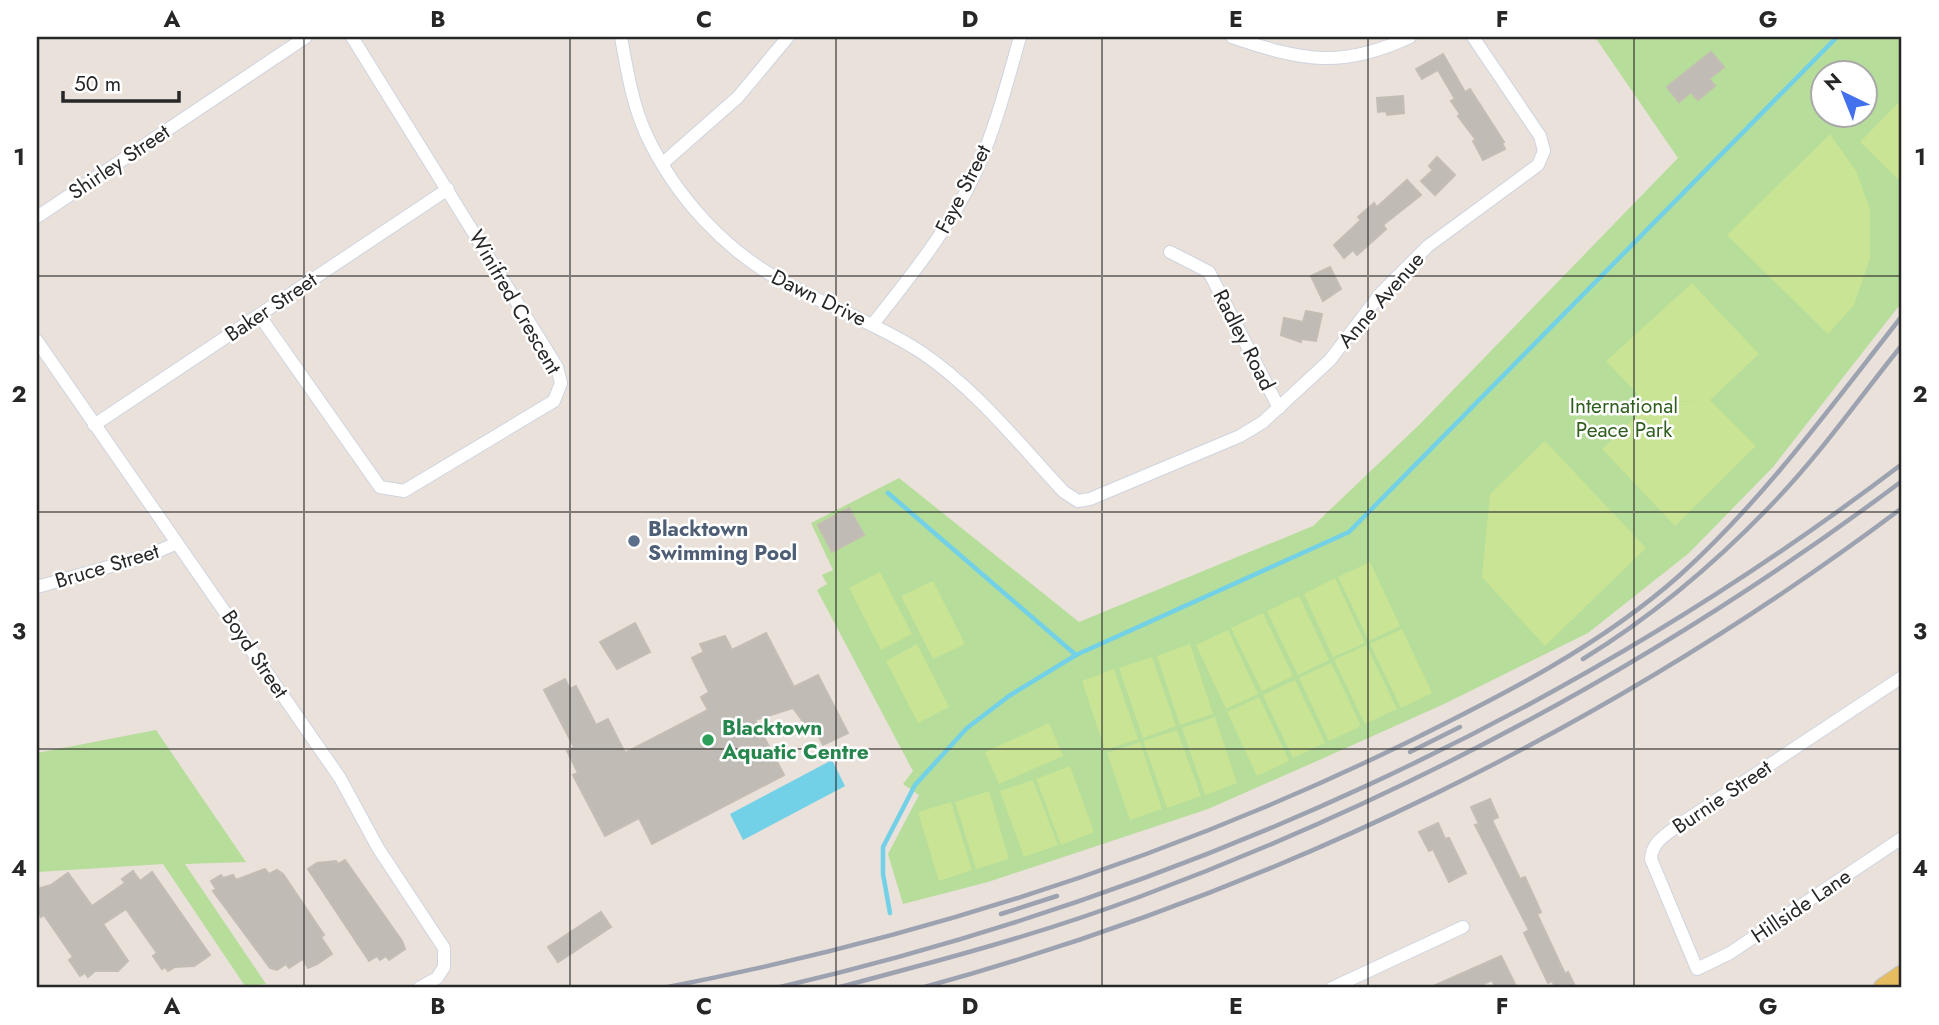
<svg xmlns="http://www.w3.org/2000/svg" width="1939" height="1025" viewBox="0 0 1939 1025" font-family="Jost,sans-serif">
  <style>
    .green { fill: #b6dd99; fill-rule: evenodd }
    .pitch { fill: #c9e495 }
    .water { fill: #72d1e6 }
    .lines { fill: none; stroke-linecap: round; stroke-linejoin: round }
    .stream { stroke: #72d1e6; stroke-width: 4.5 }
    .building { fill: #c1bbb6; stroke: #c4bdb4; stroke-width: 2 }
    .street-casing { stroke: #cfd4e0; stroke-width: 14 }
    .primary-casing { stroke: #c3c3c3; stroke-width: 21 }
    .street { stroke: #fff; stroke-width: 12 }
    .primary { stroke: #e6bc61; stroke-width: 19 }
    .rail { stroke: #9da2b1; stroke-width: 4.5 }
    .grid { fill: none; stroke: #272727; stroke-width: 2; stroke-opacity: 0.55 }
    .service-dot { fill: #5c6f8a; stroke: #fff; stroke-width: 2.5 }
    .leisure-dot { fill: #2e9e5b; stroke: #fff; stroke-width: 2.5 }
    .labels { text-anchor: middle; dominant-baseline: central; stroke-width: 5; stroke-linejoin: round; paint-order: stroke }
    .street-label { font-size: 21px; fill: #272727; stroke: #fff }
    .park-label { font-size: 21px; fill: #305e1e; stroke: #fff }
    .service-label { font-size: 21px; font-weight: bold; fill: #4e5e75; stroke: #fff; text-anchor: start }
    .leisure-label { font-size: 21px; font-weight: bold; fill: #27864d; stroke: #fff; text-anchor: start }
    .neatline { fill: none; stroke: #272727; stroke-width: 2.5 }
    .grid-label { font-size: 23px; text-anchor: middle; font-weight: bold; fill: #272727 }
  </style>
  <rect width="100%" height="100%" fill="#e9e1da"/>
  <!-- green -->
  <g class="green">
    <path d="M1595,37H1902V302L1773,467L1689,553L1588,633L1444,704L1317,761L1208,809L988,882L903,904L888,854L919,795L903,784L913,771L817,590L827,584L822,575L833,570L811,523L899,478L1079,622L1313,526L1420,424L1678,158ZM1824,74H1866V116H1824Z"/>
    <polygon points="156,730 246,862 185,864 266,984 245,986 163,864 37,872 37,753"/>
  </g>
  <!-- pitch -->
  <g class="pitch">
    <polygon points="1899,102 1902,102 1902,183 1860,142"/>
    <polygon points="1830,134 1856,171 1870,209 1870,258 1854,305 1828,334 1727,235"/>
    <polygon points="1692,283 1759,354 1710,400 1756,446 1675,526 1602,449 1648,405 1703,400 1647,404 1606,361"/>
    <polygon points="1545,441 1646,548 1545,646 1482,577 1490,494"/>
    <polygon points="1370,562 1400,626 1369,641 1338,577"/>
    <polygon points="880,572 912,634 881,650 849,588"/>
    <polygon points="1335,578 1365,643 1333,657 1304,594"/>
    <polygon points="933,581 965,644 933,659 901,596"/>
    <polygon points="1299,596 1329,660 1298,675 1267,611"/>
    <polygon points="1263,613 1293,676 1262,691 1231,628"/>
    <polygon points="1402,629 1432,693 1401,708 1370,644"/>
    <polygon points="1228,630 1258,694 1226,709 1196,645"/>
    <polygon points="917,644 949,707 918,723 886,661"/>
    <polygon points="1190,644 1213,714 1180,725 1157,656"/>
    <polygon points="1366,645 1397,709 1365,724 1334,660"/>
    <polygon points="1152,657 1176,726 1143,738 1119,668"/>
    <polygon points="1331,663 1361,726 1329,741 1299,678"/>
    <polygon points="1114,669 1138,739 1105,750 1082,681"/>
    <polygon points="1295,680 1325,743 1293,758 1263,695"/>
    <polygon points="1259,697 1289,761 1257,776 1227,712"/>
    <polygon points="1215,717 1237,783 1205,795 1182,728"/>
    <polygon points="1049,723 1063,756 999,784 985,752"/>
    <polygon points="1177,730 1201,796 1167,808 1143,741"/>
    <polygon points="1140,742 1162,809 1130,820 1107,753"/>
    <polygon points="1070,766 1094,832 1061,845 1036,779"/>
    <polygon points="1033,780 1058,845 1024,857 1000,791"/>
    <polygon points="989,791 1009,859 976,869 955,802"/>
    <polygon points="951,802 972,870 939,881 918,812"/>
  </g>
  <!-- water -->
  <polygon class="water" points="832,760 845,786 743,840 730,814"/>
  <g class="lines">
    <!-- stream -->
    <g class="stream">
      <polyline points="888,493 1076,655"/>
      <polyline points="890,913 883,874 883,847 915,785 967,728 1009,696 1076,655 1349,532 1837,37"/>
    </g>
  </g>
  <!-- building -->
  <g class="building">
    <polygon points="1711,52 1724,67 1709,79 1715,86 1698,100 1691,92 1679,102 1667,87"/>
    <polygon points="1443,54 1465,92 1470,89 1504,142 1502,143 1505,149 1483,160 1473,141 1476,140 1458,116 1460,114 1451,101 1455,99 1438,70 1422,79 1416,69"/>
    <polygon points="1403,96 1404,113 1387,115 1386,111 1378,112 1377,98"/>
    <polygon points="1437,157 1455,175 1435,195 1421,181 1433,170 1429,166"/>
    <polygon points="1407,180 1421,195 1383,225 1386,229 1357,255 1353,250 1344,258 1334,245 1361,220 1358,217 1374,203 1377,207"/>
    <polygon points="1330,267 1341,289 1323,301 1311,276"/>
    <polygon points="1306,311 1322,314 1316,341 1301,339 1301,342 1281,335 1284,318 1303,322"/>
    <polygon points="849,508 864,535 832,552 818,525"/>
    <polygon points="635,623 650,652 617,669 600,642"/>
    <polygon points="766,633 794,687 818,675 848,733 823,745 817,733 813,735 793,708 755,720 784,775 652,844 639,818 605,836 573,775 578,773 567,751 574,747 544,690 565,679 570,689 576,686 596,725 608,719 625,753 708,710 701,697 709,692 692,658 704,652 700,644 725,636 732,650"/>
    <polygon points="1490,799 1498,817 1492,820 1520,879 1525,877 1541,912 1537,914 1565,974 1568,972 1576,988 1556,988 1552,981 1548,983 1524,933 1529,930 1475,825 1479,824 1471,807"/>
    <polygon points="1438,823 1445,839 1449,838 1466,873 1449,882 1433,849 1429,851 1419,832"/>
    <polygon points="345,860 402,941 405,949 389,960 386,956 380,960 377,956 369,961 308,869 317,863 336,861 338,864"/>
    <polygon points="265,869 269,874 277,870 283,874 324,935 321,937 332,954 317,964 308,968 303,959 289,968 286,964 277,970 270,968 213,891 216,889 211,881 221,875 223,878 233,875 236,880"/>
    <polygon points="133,871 140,881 152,872 210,955 194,966 175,967 168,971 165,967 162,969 153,956 157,953 126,909 103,924 128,961 118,971 95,971 88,977 85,973 80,976 69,960 73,957 44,915 41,917 37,910 37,889 51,885 68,873 92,906 125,883 122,879"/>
    <polygon points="601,912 611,927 558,962 548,947"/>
    <polygon points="1501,956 1517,988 1496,988 1492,980 1475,988 1429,988"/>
  </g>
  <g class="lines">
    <defs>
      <g id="street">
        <path d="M621,37C627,70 632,103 646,134C676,198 727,253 789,285C832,308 879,325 921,352C976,389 1019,444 1064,492L1078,501L1090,499L1240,436L1263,422L1330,360L1381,293L1428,246L1538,165L1544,151L1540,136L1473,37"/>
        <path d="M1232,37C1303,61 1341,69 1410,37"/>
        <polyline points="663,163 738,97 788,37"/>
        <polyline points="37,217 306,37"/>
        <polyline points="1170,252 1209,272 1279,408"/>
        <polyline points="259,315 380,487 404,491 554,401 561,383 557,367 352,37"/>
        <path d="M873,324C910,277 949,229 975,174C995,130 1007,83 1020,37"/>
        <polyline points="37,341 340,778 378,848 444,948 444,967 437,978 419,988"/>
        <polyline points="94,425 448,189"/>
        <polyline points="37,587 147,556 177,543"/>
        <path d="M1902,677L1676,827C1664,836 1652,843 1651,859L1697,969L1730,953L1902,838"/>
        <polyline points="1332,988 1463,927"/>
      </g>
      <polyline id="primary" points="1883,988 1902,975"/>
    </defs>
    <!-- street casing -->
    <use href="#street" class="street-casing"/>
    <!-- primary casing -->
    <use href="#primary" class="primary-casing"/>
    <!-- street -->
    <use href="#street" class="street"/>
    <!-- primary -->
    <use href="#primary" class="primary"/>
    <!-- rail -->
    <g class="rail">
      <path d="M1583,659C1653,616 1718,561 1775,501C1821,453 1860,397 1902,345"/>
      <polyline points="1410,752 1460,727"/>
      <polyline points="1001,914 1057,896"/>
      <path d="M663,988C921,938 1171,858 1408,742C1503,695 1600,646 1680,575C1765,498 1832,405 1902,316"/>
      <path d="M776,988C1184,893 1568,718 1902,464"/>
      <path d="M836,988C938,961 1041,934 1139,897C1412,795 1669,656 1902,481"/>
      <path d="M921,988C1275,891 1609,728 1902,508"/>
    </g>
  </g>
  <!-- grid -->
  <path class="grid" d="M304,37V988M570,37V988M836,37V988M1102,37V988M1368,37V988M1634,37V988M37,276H1902M37,512H1902M37,749H1902"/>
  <!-- markers -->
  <circle class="service-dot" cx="634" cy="541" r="7"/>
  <circle class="leisure-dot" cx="708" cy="740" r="7"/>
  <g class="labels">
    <!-- street labels -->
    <g class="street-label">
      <text transform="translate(119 162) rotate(-34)">Shirley Street</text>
      <text transform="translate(963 189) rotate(-63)">Faye Street</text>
      <text transform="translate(819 298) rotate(26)">Dawn Drive</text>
      <text transform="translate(1381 300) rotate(-49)">Anne Avenue</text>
      <text transform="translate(515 302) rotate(60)">Winifred Crescent</text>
      <text transform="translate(271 307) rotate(-34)">Baker Street</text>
      <text transform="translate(1244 340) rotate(63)">Radley Road</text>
      <text transform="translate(107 566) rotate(-17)">Bruce Street</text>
      <text transform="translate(255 654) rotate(56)">Boyd Street</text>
      <text transform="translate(1722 797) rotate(-34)">Burnie Street</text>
      <text transform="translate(1801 906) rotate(-34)">Hillside Lane</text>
    </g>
    <!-- park labels -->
    <g class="park-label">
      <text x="1624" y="406">International<tspan x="1624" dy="24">Peace Park</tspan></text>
    </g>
    <!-- service labels -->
    <g class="service-label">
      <text x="648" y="529">Blacktown<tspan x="648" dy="24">Swimming Pool</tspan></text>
    </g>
    <!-- leisure labels -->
    <g class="leisure-label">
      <text x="722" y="728">Blacktown<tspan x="722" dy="24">Aquatic Centre</tspan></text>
    </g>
  </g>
  <!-- border -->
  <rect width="1939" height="1025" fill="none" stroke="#ffffff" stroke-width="77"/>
  <!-- north arrow -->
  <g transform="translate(1844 94) rotate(317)"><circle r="33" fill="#ffffff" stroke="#a9a9a9" stroke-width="2"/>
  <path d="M0-5L12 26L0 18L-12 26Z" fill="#4371ed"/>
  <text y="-10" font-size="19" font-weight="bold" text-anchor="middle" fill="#272727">N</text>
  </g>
  <!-- scale -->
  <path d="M63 91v10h116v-10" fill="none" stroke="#272727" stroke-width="3.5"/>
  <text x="74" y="91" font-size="21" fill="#272727" stroke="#ffffff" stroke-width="5" paint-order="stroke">50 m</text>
  <rect x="38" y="38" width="1862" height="948" class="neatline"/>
  <g class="grid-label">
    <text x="172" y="27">A</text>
    <text x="438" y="27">B</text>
    <text x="704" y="27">C</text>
    <text x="970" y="27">D</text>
    <text x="1236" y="27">E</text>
    <text x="1502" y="27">F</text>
    <text x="1768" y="27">G</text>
    <text x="19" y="165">1</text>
    <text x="1920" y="165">1</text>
    <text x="19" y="402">2</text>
    <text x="1920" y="402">2</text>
    <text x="19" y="639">3</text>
    <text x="1920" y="639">3</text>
    <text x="19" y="876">4</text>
    <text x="1920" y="876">4</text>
    <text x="172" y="1014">A</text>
    <text x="438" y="1014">B</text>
    <text x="704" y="1014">C</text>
    <text x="970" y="1014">D</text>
    <text x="1236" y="1014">E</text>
    <text x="1502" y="1014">F</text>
    <text x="1768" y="1014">G</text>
  </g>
</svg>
